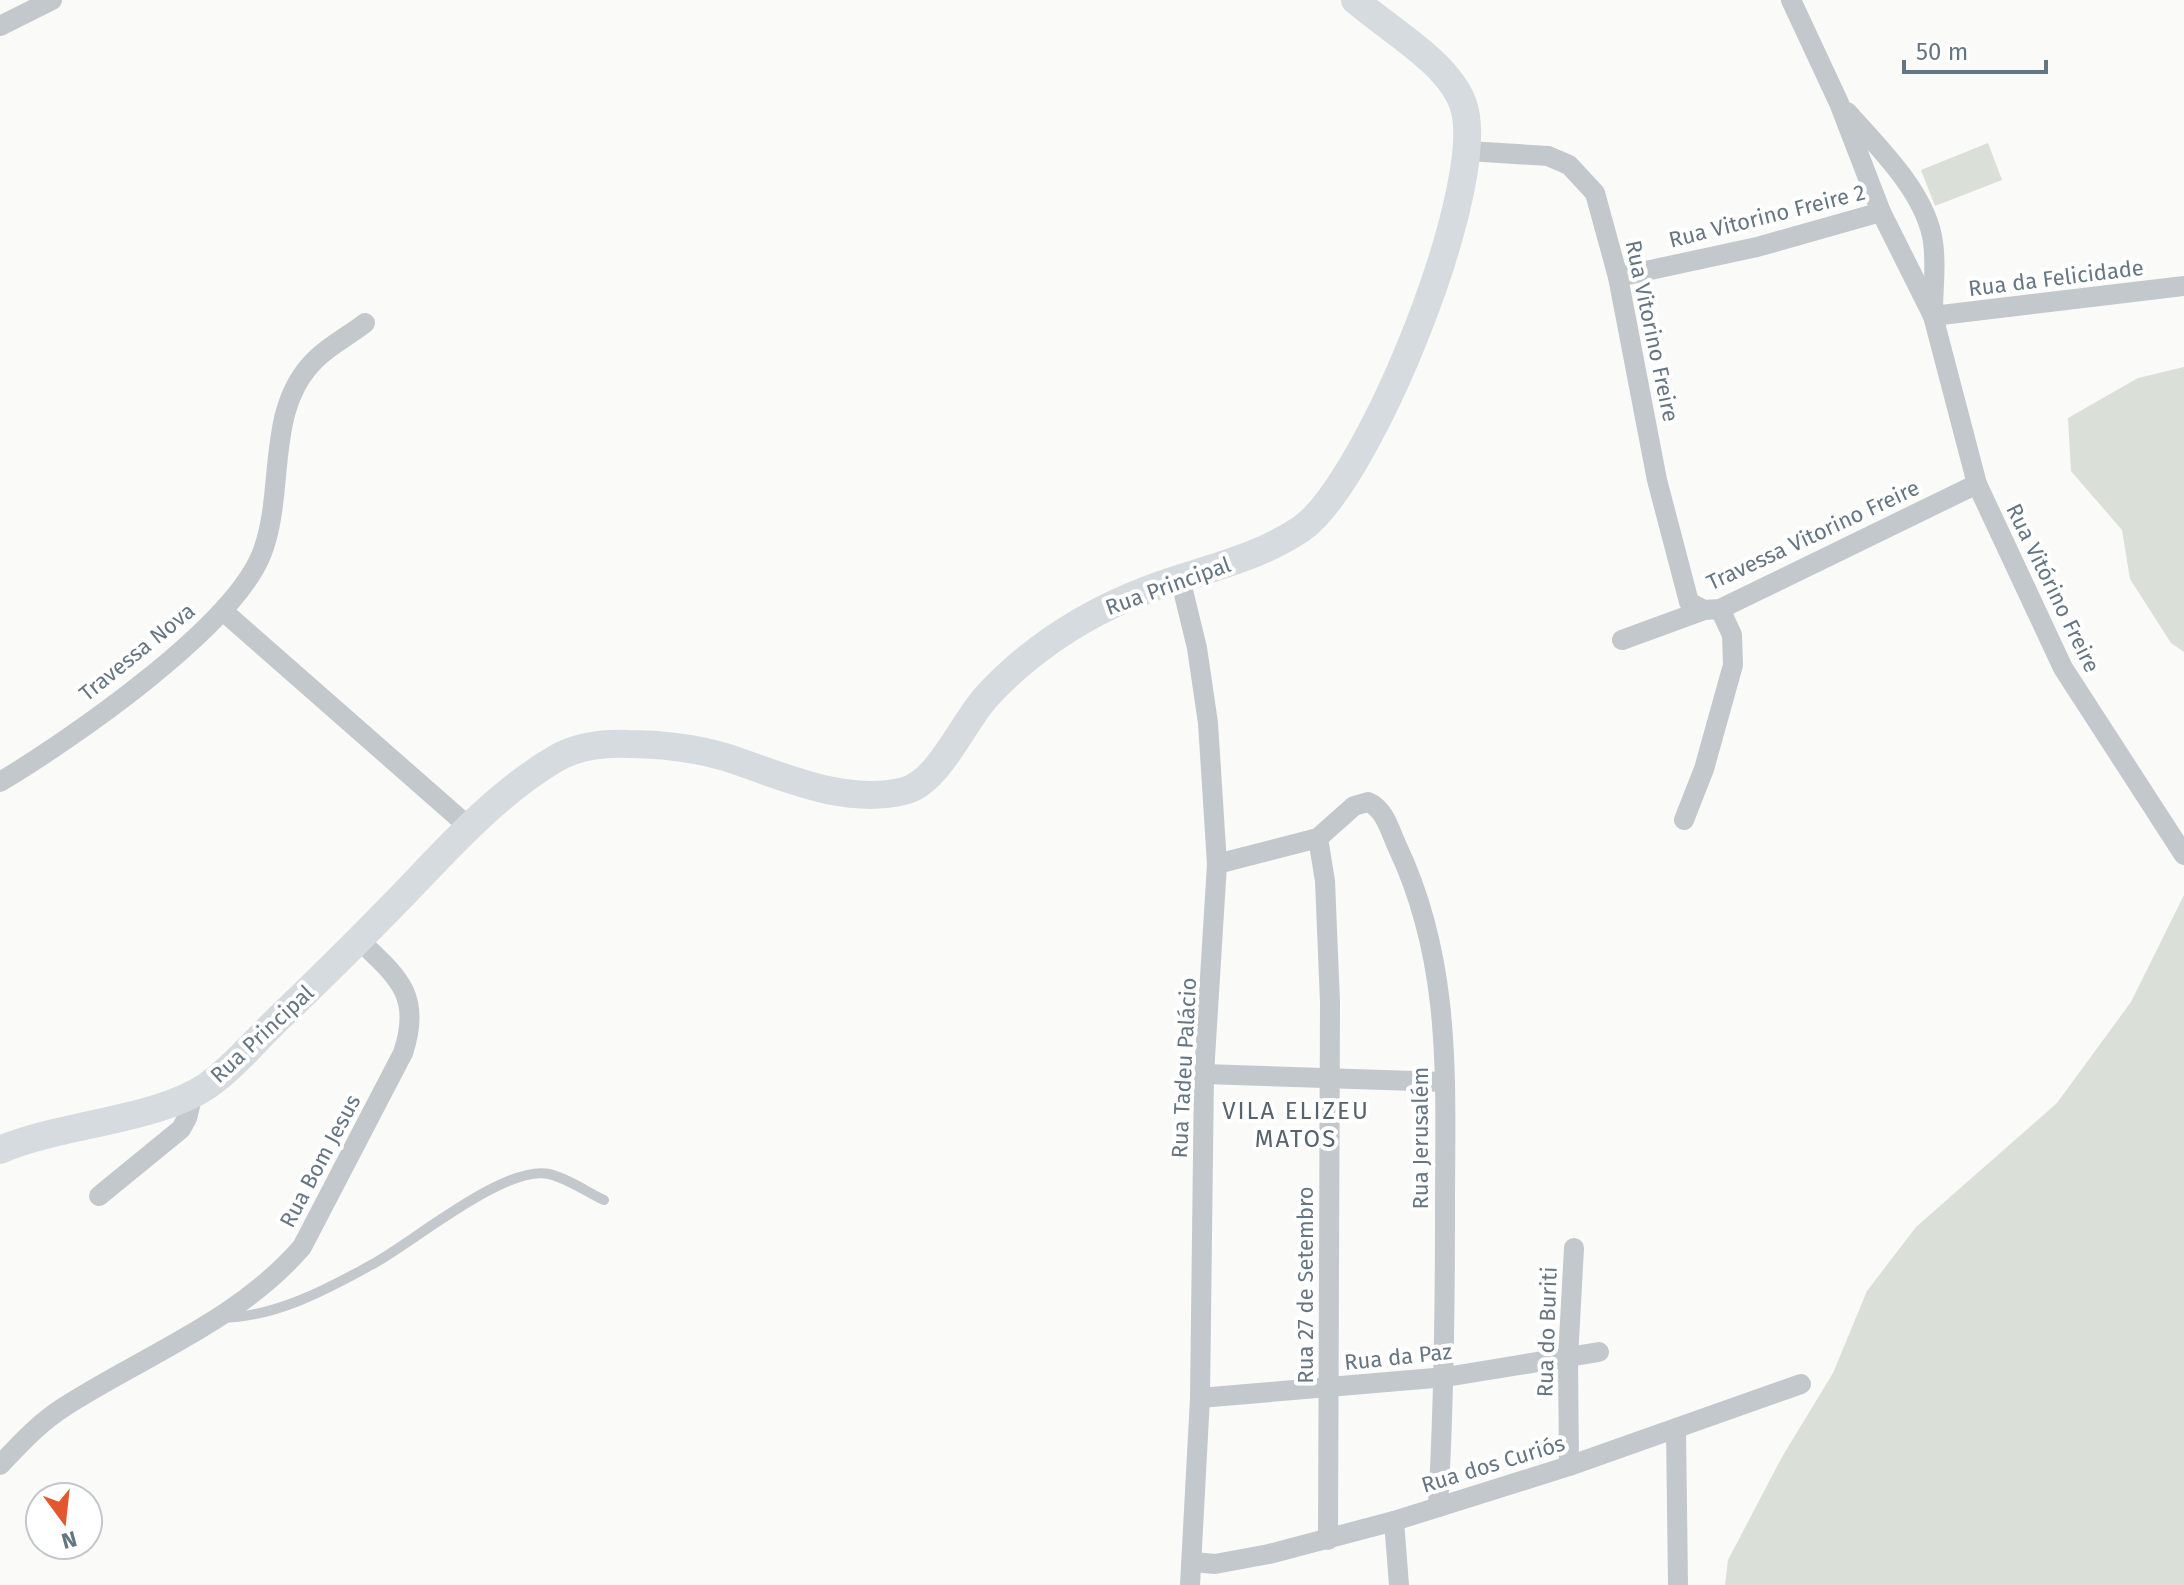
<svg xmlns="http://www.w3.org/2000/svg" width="2184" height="1585" viewBox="0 0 2184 1585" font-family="'Fira Sans',sans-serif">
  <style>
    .green { fill: #dadfd7 }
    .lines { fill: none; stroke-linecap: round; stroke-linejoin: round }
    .lane { stroke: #c3c8cc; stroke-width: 10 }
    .street { stroke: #c3c8cc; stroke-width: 20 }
    .secondary { stroke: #d6dbdf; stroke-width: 28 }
    .labels { text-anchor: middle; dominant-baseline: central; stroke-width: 8; stroke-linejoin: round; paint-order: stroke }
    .street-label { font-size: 22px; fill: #657683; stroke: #fff }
    .neighbourhood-label { font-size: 24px; letter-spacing: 2px; fill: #57646e; stroke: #fff }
  </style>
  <rect width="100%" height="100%" fill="#fafaf8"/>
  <!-- green -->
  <g class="green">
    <polygon points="1988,143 2002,180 1935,206 1921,170"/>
    <polygon points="2184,367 2184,652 2171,643 2130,579 2122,530 2071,471 2068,418 2138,378"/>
    <polygon points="2184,895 2184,1585 1725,1585 1728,1560 1782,1457 1833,1373 1867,1291 1916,1227 2057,1103 2131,1002"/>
  </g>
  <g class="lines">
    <!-- lane -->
    <path class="lane" d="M222,1318C275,1317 326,1290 371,1265C411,1244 505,1164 549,1174C567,1178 587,1192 604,1200"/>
    <!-- street -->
    <g class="street">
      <polyline points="1791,0 1839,103 1881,212 1933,316 1977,484 2063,668 2184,855"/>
      <polyline points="0,26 52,0"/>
      <path d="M1847,112C1878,147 1922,189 1932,236C1937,261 1933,287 1933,312"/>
      <polyline points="1468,151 1548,156 1569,165 1595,193 1618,277 1657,480 1689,602 1704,610"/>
      <polyline points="1618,277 1757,247 1881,212"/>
      <polyline points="1933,316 2184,286"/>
      <polyline points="1180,578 1197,648 1208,723 1217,864 1204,1074 1200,1398 1190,1585"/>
      <polyline points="223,611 469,827"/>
      <polyline points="1622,640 1704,610 1720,609 1977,484"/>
      <path d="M0,782C70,740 233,628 262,553C286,490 264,409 316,359C330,345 350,335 365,323"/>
      <polyline points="1684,820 1704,769 1733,665 1732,635 1720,609"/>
      <polyline points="1318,838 1325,881 1330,1002 1328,1540"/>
      <path d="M1217,864L1318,838L1354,806L1368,802C1385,809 1390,831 1397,846C1453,964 1445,1082 1445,1209C1445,1309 1444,1407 1438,1507"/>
      <polyline points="1204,1074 1445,1082"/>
      <polyline points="99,1196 181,1129 187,1118 193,1094"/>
      <polyline points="1200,1398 1446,1377 1599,1352"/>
      <polyline points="1676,1429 1678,1585"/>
      <path d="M0,1465C20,1444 39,1423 64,1407C145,1355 238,1321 302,1247L403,1053C422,996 399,978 359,940"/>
      <polyline points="1569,1466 1568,1359 1574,1248"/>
      <polyline points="1394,1521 1399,1585"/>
      <polyline points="1194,1562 1215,1564 1269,1554 1394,1521 1569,1466 1801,1384"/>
    </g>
    <!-- secondary -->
    <path class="secondary" d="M0,1150C60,1124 157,1120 207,1086C233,1068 255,1041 278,1019C320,979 361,938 401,897C448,848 496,794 555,759C577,746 603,743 628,744C660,744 694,748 725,757C781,775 843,806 904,791C939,783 963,721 988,695C1007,674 1030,655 1053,639C1092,612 1136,592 1181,578C1222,565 1264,554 1301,529C1369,482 1491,181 1463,104C1448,62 1388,29 1355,0"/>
  </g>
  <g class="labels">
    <!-- street labels -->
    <g class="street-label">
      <text transform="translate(1767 216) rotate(-14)">Rua Vitorino Freire 2</text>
      <text transform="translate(2056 278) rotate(-7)">Rua da Felicidade</text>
      <text transform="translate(1652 331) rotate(78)">Rua Vitorino Freire</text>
      <text transform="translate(1813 535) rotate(-25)">Travessa Vitorino Freire</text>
      <text transform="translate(1168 586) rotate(-20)">Rua Principal</text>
      <text transform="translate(2053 588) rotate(64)">Rua Vitórino Freire</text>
      <text transform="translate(137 652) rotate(-39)">Travessa Nova</text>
      <text transform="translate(262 1034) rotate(-43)">Rua Principal</text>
      <text transform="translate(1184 1068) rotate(-87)">Rua Tadeu Palácio</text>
      <text transform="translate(1420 1138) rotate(-90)">Rua Jerusalém</text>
      <text transform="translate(320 1161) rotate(-62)">Rua Bom Jesus</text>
      <text transform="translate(1305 1285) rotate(-90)">Rua 27 de Setembro</text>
      <text transform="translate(1547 1332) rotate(-88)">Rua do Buriti</text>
      <text transform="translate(1398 1357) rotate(-6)">Rua da Paz</text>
      <text transform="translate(1493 1464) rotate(-17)">Rua dos Curiós</text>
    </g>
    <!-- neighbourhood labels -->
    <g class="neighbourhood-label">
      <text x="1296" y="1111">VILA ELIZEU<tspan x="1296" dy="28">MATOS</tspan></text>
    </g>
  </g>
  <!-- north arrow -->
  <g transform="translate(64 1521) rotate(165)"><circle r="38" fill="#ffffff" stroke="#c1c8cd" stroke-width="2"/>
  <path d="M0-6L14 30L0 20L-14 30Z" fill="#e4572e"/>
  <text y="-12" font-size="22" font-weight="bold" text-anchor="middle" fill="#657683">N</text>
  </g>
  <!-- scale -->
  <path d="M1904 60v12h142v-12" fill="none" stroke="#657683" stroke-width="4"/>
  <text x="1916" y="60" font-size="24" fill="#657683" stroke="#ffffff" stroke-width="6" paint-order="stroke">50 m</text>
</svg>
